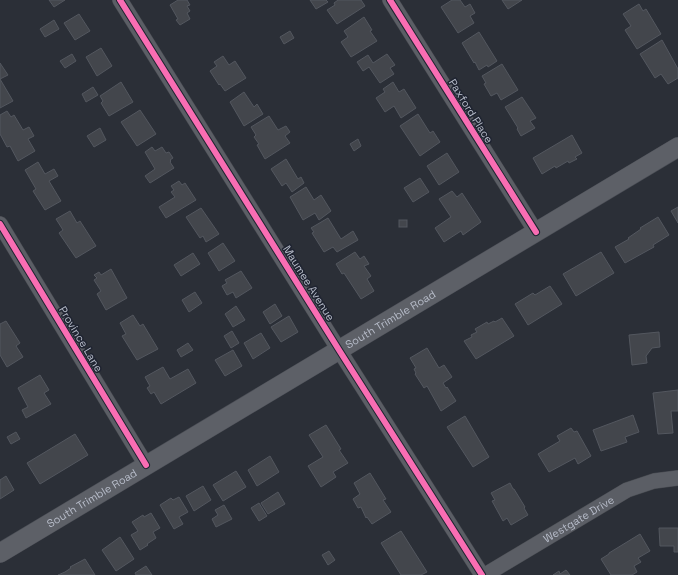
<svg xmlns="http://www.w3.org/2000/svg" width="678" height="575" viewBox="0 0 678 575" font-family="'Space Grotesk',sans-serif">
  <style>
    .building { fill: #43464c; stroke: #53575f }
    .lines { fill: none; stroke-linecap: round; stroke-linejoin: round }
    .minor-casing { stroke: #474a50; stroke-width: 16 }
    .major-casing { stroke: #494c54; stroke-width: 20 }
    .minor { stroke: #5b5e65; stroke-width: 15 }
    .major { stroke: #5d6067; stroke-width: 19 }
    .cycleway-casing { stroke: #1f2431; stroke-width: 8 }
    .cycleway { stroke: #f96db3; stroke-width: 6 }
    .labels { text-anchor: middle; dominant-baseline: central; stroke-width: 3; stroke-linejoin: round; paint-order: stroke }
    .street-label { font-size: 11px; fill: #b6bbc8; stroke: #1f2431 }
  </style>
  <rect width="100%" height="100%" fill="#2b2f37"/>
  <!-- building -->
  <g class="building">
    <polygon points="49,0 65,0 54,7"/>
    <polygon points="178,0 187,0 190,5 187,6 190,11 187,13 190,19 180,25 176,20 178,19 170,5"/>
    <polygon points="310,0 326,0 328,2 316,9"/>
    <polygon points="338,0 361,0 365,6 337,24 327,10 335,5 334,3"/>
    <polygon points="452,0 460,0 465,7 470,4 475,13 470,16 474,23 458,33 441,7"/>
    <polygon points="502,0 522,0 508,9"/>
    <polygon points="639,4 643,11 646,9 661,34 637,49 625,30 631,26 623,14"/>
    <polygon points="79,14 90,31 75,40 64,23"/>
    <polygon points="364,17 372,30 370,31 377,41 351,57 341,42 348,37 344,31"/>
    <polygon points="54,20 59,29 45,37 40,29"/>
    <polygon points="290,31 294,38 284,44 280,37"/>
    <polygon points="479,32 497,61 488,67 487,65 479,70 475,62 474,63 462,43"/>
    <polygon points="662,40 678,69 678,78 668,84 661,74 655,78 640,54"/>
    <polygon points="101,48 112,66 97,76 86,57"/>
    <polygon points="72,54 76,61 65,68 60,61"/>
    <polygon points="387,54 395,65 390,68 394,74 380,83 369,67 363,71 357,62 368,55 373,63"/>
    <polygon points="223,56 229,65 235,61 246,78 225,91 220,84 219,85 210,71 217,66 214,62"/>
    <polygon points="0,63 8,75 0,79 13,101 0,108"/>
    <polygon points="502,64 518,90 501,100 497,93 491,96 484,84 486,83 482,76"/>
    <polygon points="121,82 133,102 109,116 101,103 103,101 100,96"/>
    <polygon points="393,82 399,92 404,89 416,108 401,118 394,106 385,112 376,98 385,92 383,89"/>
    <polygon points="93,87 98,95 86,102 82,94"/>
    <polygon points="244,92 254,107 257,104 263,114 244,126 230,102"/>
    <polygon points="522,97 536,118 530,121 535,128 521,136 517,129 518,128 505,107"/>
    <polygon points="140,110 156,134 137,146 121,122"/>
    <polygon points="7,111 11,117 14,115 23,130 29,127 34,136 28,139 35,151 18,161 10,146 7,147 0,134 0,115"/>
    <polygon points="418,114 430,133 433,131 440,142 420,156 400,126"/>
    <polygon points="269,116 278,130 286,126 290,132 285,136 290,143 265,159 257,145 259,144 254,137 256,135 251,127"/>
    <polygon points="100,128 106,140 94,147 87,136"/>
    <polygon points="572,135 582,153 575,157 577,159 569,163 568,161 556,168 555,166 542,174 533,158"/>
    <polygon points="358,139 361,146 354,151 350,144"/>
    <polygon points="152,147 155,151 162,147 166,153 169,152 173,158 170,160 171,161 170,162 174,168 150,183 145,176 155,169 145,152"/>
    <polygon points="447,153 459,172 439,185 427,166"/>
    <polygon points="286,159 298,179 301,177 304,183 292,192 286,183 282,186 271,169"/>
    <polygon points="38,162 45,174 54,169 58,176 49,181 61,201 45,210 33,191 36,189 25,170"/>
    <polygon points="420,178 429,192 413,202 404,188"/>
    <polygon points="179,181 182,185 185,183 196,200 166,218 159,207 175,197 171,192 174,190 171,186"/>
    <polygon points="306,187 314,200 321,195 331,211 319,220 315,213 303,220 290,197"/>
    <polygon points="452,191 457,197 462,193 481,222 463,235 461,231 444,242 435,228 451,217 439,199"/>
    <polygon points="678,207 678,223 671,211"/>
    <polygon points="201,208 219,234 206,242 203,236 200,238 186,217"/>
    <polygon points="70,211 77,223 80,221 96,246 76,258 59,233 63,230 56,219"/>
    <polygon points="658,217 669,235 653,245 654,247 625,263 615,247 629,239 628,238 641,229 640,228"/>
    <polygon points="328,218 341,239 353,231 358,240 337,252 333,247 324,252 312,233 314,232 311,228"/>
    <rect x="399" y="220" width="8" height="7"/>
    <polygon points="223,243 235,261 219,271 208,253"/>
    <polygon points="355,252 360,259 364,256 369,264 364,266 371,276 367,279 374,291 361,299 344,273 342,274 336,264"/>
    <polygon points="601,252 614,273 576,296 563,274"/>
    <polygon points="193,253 200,264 181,276 174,265"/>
    <polygon points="111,269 127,298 106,310 97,294 101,291 94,280 97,278 94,275 99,272 101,275"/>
    <polygon points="241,271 252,288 236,298 233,292 227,295 222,286 227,283 225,280"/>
    <polygon points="550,286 562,304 528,325 515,304 533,293 535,295"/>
    <polygon points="195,292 202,303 189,312 182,300"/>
    <polygon points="275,304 282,316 270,324 263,312"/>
    <polygon points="236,306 245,320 233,327 225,314"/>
    <polygon points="133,315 140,326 143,324 158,349 137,360 122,336 126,334 120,323"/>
    <polygon points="289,316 298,332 281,342 271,327"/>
    <polygon points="502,318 514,336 476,359 464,341 472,337 471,335 477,332 475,329 487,322 488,324 494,321 495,322"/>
    <polygon points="6,321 20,343 16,346 23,357 7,367 0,355 0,324"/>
    <polygon points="232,331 239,343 231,348 224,336"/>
    <polygon points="659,332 660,347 652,348 646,356 647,363 632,365 629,335"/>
    <polygon points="261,333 270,348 253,359 244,343"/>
    <polygon points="188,343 193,350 181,357 177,350"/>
    <polygon points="427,348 439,368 444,365 452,377 443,383 446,388 447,387 456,401 441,411 427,386 424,388 415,374 416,373 414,369 416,368 410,358"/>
    <polygon points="233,350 242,366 225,376 215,360"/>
    <polygon points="163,367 170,379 188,369 196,383 161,404 154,392 151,394 147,388 150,386 145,377"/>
    <polygon points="40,375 49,390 44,393 51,404 26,418 22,410 28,407 18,388"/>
    <polygon points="678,390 678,411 671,411 673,433 658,434 653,393"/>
    <polygon points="633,415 639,432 625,437 627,442 601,451 593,430"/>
    <polygon points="465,416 489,457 473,467 447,427"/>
    <polygon points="326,425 341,449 339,450 348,463 333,472 336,477 321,487 308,466 323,457 309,435"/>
    <polygon points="571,428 574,432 577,431 591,456 578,464 575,458 549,472 538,454 560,441 557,436"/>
    <polygon points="16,432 20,439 11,444 7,437"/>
    <polygon points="75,434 88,455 40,484 27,463"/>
    <polygon points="270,456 279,472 257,486 248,470"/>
    <polygon points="236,471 246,487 223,501 213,485"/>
    <polygon points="370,473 386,499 383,500 391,512 372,524 367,517 366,518 361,507 358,508 353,499 360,494 354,483"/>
    <polygon points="6,476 14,490 0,499 0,480"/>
    <polygon points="510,483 513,489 514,489 525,507 524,508 528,515 511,525 507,518 503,521 492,501 495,500 491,493"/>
    <polygon points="203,486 211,500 194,511 186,496"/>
    <polygon points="278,492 285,504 268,514 261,503"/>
    <polygon points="179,497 188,512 179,517 183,524 174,529 160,505 171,498 173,500"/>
    <polygon points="259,503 267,516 259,521 251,508"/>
    <polygon points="224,505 232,519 216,527 212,519 218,515 215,510"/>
    <polygon points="151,513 160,528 153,532 156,538 147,544 148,545 140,550 131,535 138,531 132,522 143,515 144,517"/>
    <polygon points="659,528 678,528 678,552 674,552 674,546 660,546"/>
    <polygon points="401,531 427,572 421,575 401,575 381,543"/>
    <polygon points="640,534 650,551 638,558 641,562 634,566 637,572 632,575 611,575 601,559 609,554 609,553"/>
    <polygon points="120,537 134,559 116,571 102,550"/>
    <polygon points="329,551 335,560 328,565 322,555"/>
    <polygon points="85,559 95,575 58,575 65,572 71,568 70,567"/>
    <polygon points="146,566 152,575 136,575 135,573"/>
    <polygon points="566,570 570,575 553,575 559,571 560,574"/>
  </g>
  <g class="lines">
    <defs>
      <g id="minor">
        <polyline points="120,0 339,350 482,575"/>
        <polyline points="390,0 536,232"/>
        <polyline points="0,224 146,465"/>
        <path id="s1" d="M485,575L627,490L654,481L678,478"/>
      </g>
      <g id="major">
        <path id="s2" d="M0,553L678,147"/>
      </g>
    </defs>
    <!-- minor casing -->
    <use href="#minor" class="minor-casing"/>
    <!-- major casing -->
    <use href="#major" class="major-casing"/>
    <!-- minor -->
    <use href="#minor" class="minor"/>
    <!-- major -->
    <use href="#major" class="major"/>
    <defs>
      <g id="cycleway">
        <polyline points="120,0 339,350 482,575"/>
        <polyline points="390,0 536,232"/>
        <polyline points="0,224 146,465"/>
      </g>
    </defs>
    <!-- cycleway casing -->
    <use href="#cycleway" class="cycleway-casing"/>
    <!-- cycleway -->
    <use href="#cycleway" class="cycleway"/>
  </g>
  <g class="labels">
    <!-- street labels -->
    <g class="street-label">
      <text transform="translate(471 111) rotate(58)">Paxford Place</text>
      <text transform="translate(309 283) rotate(58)">Maumee Avenue</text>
      <text stroke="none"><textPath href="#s2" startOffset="455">South Trimble Road</textPath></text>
      <text transform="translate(81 339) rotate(59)">Province Lane</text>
      <text stroke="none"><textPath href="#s2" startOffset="107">South Trimble Road</textPath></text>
      <text stroke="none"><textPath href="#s1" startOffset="109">Westgate Drive</textPath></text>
    </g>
  </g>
</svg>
